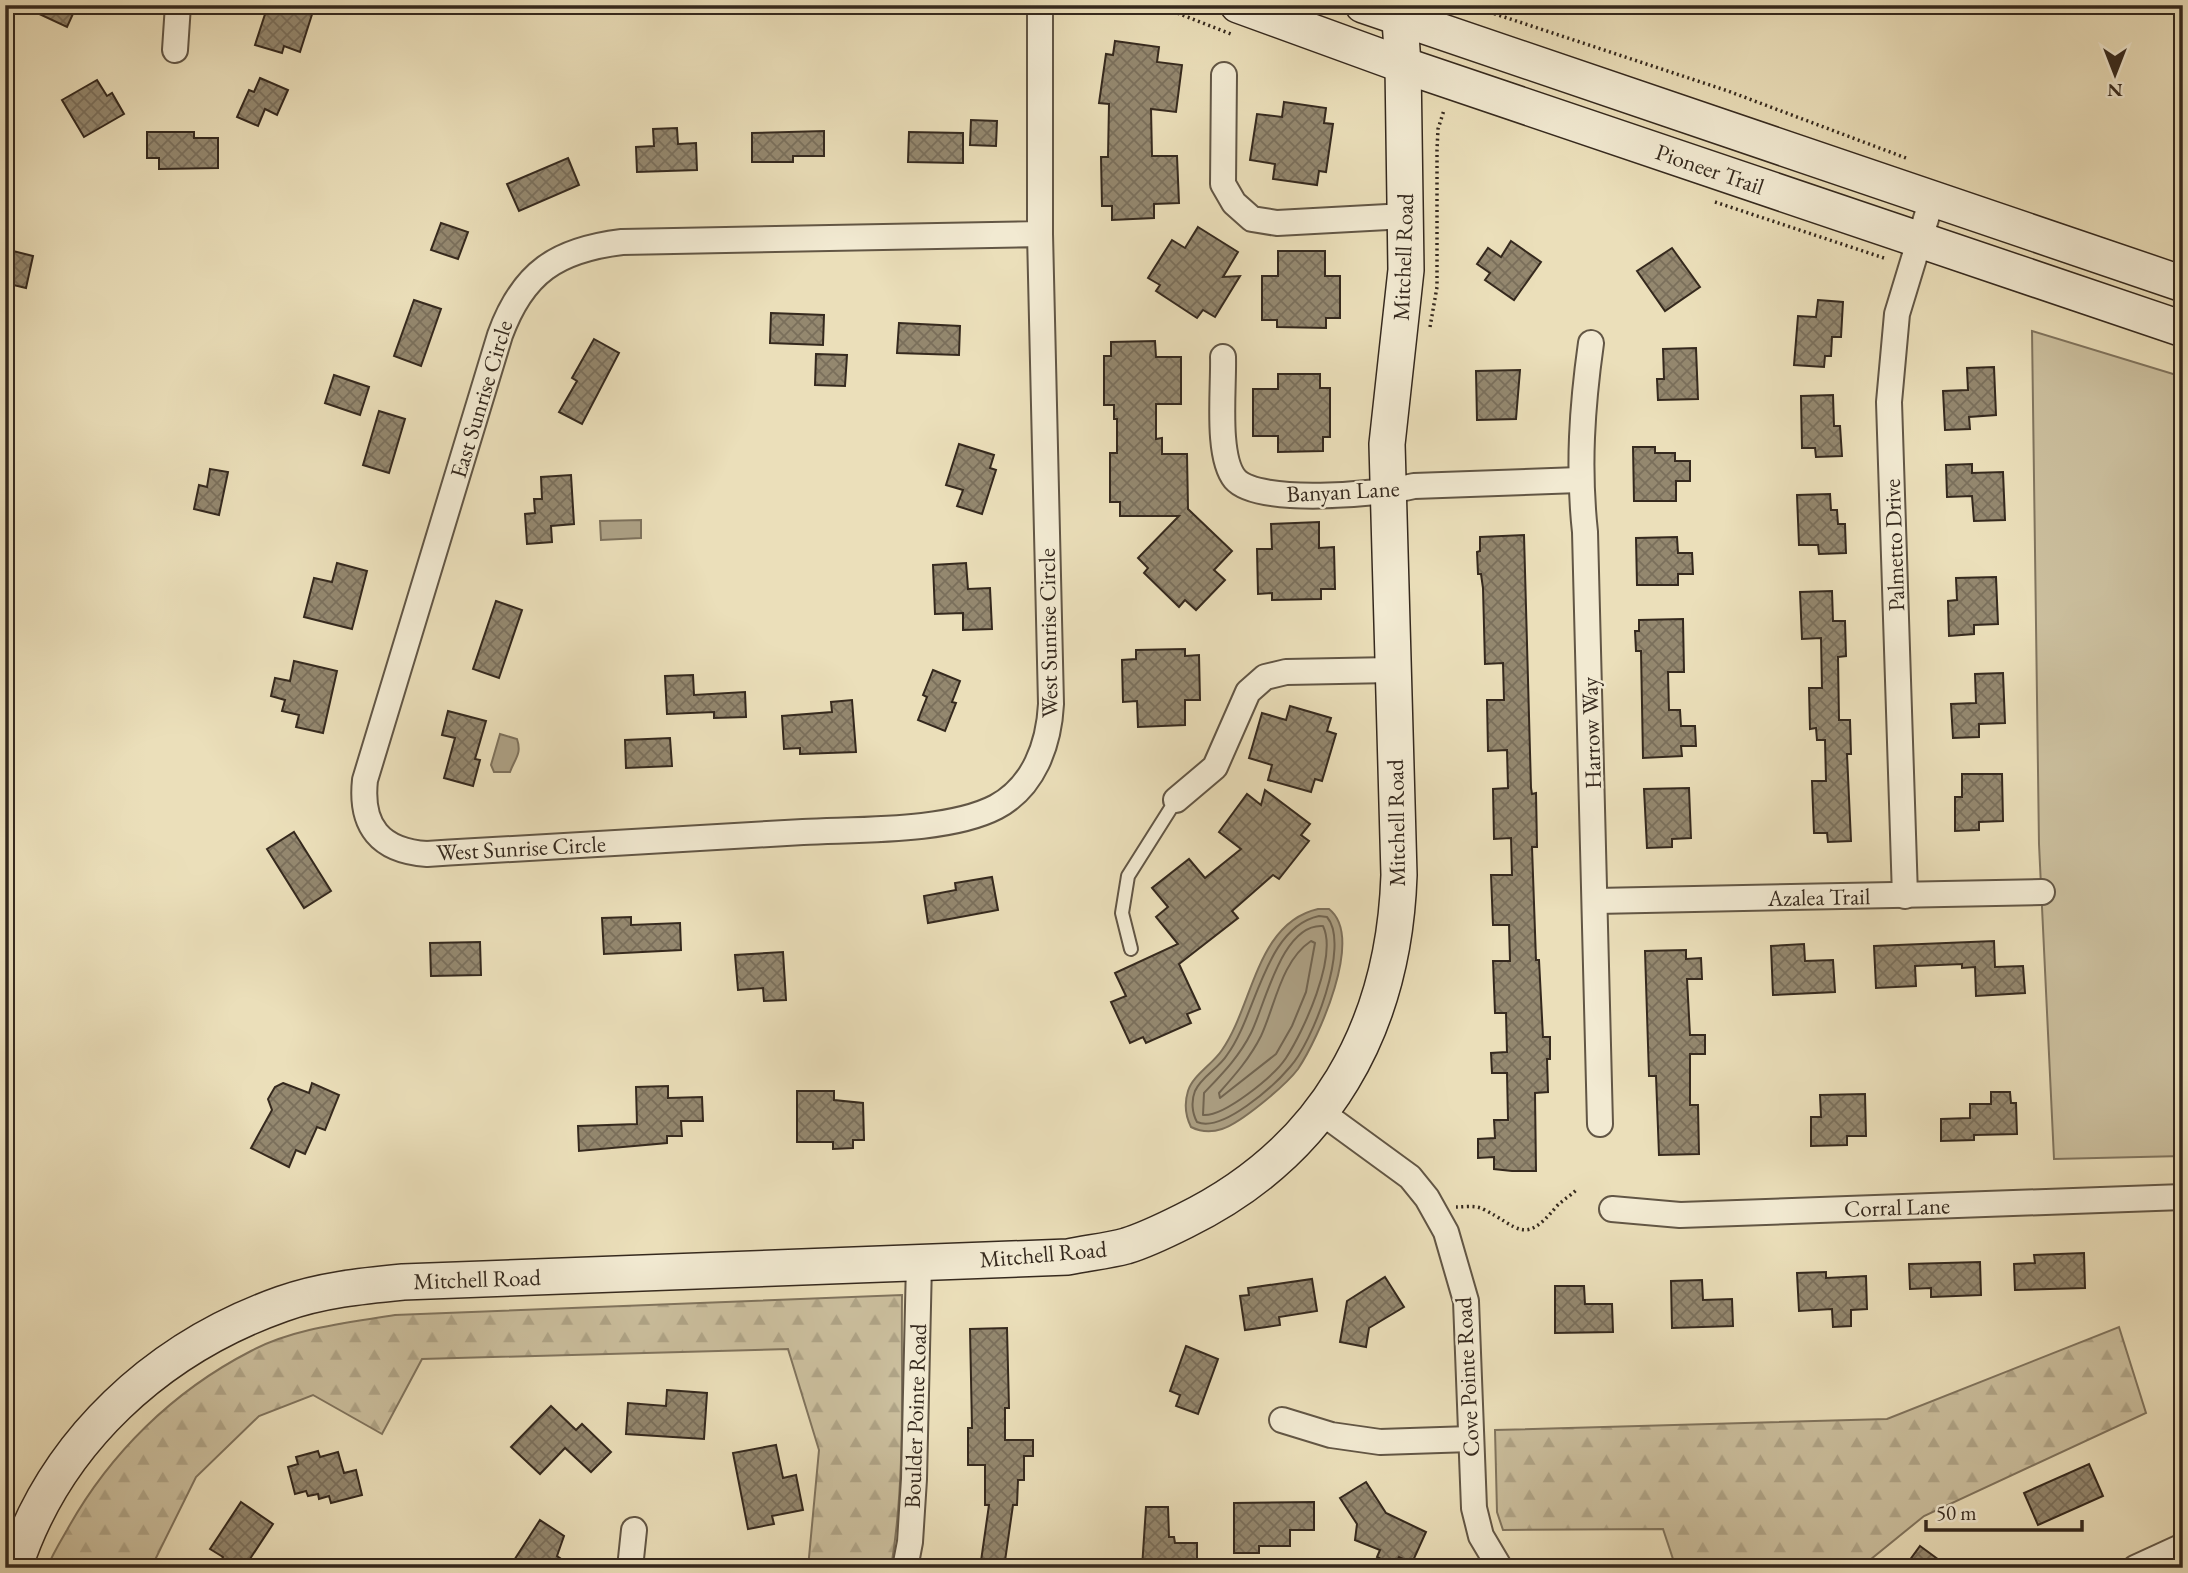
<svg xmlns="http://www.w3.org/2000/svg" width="2188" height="1573" viewBox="0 0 2188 1573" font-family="'EB Garamond',serif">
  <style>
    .forest { fill: url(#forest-firs); stroke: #80745e; stroke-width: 2 }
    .green { fill: #ccc09f; stroke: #80745e; stroke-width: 2 }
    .water { fill: #ada185; stroke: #7d715c; stroke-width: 2 }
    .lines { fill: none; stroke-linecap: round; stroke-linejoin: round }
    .shore { stroke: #716552; stroke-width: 2 }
    .building { fill: url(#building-cross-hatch); stroke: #35291e; stroke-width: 2 }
    .service-casing { stroke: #625645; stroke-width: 16 }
    .minor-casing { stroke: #625645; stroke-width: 28 }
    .secondary-casing { stroke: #35291e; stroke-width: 38 }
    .path { stroke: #35291e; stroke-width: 3.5; stroke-dasharray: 2 3.5; stroke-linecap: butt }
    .service { stroke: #f2ead2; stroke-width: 12 }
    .minor { stroke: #f2ead2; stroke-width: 24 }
    .secondary { stroke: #f2ead2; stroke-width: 35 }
    .labels { text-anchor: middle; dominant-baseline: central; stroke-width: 5; stroke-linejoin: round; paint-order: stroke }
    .street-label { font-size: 23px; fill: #35291e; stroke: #f2ead2 }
  </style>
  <defs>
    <pattern id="forest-firs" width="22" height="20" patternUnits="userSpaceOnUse" patternTransform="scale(1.75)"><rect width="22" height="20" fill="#ccc09f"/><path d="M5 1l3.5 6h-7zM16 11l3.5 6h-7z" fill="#b0a588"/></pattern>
    <pattern id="building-cross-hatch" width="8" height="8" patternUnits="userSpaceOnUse" patternTransform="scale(1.75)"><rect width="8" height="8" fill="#94886f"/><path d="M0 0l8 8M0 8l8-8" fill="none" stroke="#7a6f5b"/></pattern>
  </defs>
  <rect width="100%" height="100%" fill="#ebdfba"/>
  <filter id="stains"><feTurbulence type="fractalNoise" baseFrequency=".00286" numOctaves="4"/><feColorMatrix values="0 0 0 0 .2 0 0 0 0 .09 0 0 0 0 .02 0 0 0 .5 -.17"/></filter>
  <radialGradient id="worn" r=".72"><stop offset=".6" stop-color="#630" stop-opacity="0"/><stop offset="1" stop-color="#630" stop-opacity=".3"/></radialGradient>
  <!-- forest -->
  <g class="forest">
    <path d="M902,1295C901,1386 906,1478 891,1568H808L819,1450L788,1349L422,1359L382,1434L313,1395L259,1416L196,1477L151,1568H47C52,1555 60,1542 67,1530C109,1454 173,1391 251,1351C294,1328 347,1323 395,1315Z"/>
    <polygon points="2119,1327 2146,1413 1924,1516 1860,1568 1676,1568 1663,1529 1503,1530 1497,1512 1495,1430 1887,1419"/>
  </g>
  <!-- green -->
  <polygon class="green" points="2032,331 2183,377 2183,1156 2054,1159 2039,844"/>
  <!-- water -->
  <g class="water">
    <polygon points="641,520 641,538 601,540 600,521"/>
    <path d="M500,734L517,739C522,754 515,758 510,772H494L491,765Z"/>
    <path d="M1318,909H1329C1365,937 1318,1039 1298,1069C1286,1085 1241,1123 1222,1129C1210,1133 1201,1132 1191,1127C1185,1115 1184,1104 1188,1091C1193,1075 1213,1064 1222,1050C1253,1006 1256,923 1318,909Z"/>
  </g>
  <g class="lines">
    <!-- shore -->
    <g class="shore">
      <path d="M1319,916L1327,917C1351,945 1312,1043 1290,1067C1274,1086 1222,1133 1197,1122C1192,1113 1191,1101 1195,1091C1201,1077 1219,1068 1227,1055C1257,1015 1264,928 1319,916Z"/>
      <path d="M1323,926C1338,957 1303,1032 1286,1058C1274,1076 1224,1117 1203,1115L1204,1093C1222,1074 1239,1057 1251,1033C1265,1005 1282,923 1323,926Z"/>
      <path d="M1311,941L1315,943L1306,992L1292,1026L1276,1054L1220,1098L1219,1093C1235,1075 1250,1058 1261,1036C1275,1006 1281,961 1311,941Z"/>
    </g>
  </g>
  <!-- building -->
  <g class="building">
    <polygon points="20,5 77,5 67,27"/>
    <polygon points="268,5 315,5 300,52 284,46 282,53 255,45"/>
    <polygon points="1115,41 1159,47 1157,62 1182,65 1176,112 1151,109 1152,156 1177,156 1179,203 1154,204 1154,218 1112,220 1112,206 1102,206 1101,157 1108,157 1109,104 1099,103 1106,54 1113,55"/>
    <polygon points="260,78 288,90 277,115 265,109 258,126 237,117 249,90 254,92"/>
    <polygon points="97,80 107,96 112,93 124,114 84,137 62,100"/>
    <polygon points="1284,102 1326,108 1324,123 1333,124 1326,172 1319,171 1317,185 1273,179 1275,164 1250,160 1257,114 1282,117"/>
    <polygon points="971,120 997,121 996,146 970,145"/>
    <polygon points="677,128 678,144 696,143 697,170 637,172 636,147 654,146 653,129"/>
    <polygon points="824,131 824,156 793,156 793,162 752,162 752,133"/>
    <polygon points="147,132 194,132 194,138 218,138 218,168 159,169 159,158 147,158"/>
    <polygon points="909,132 963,133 963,163 908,162"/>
    <polygon points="568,158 579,185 519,211 507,184"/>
    <polygon points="441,223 468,232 458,259 431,250"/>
    <polygon points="1198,227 1238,252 1223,277 1240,276 1215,317 1203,310 1197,318 1156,291 1160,285 1148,278 1172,240 1185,248"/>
    <polygon points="1511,241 1541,262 1514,300 1485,280 1490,273 1477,264 1488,248 1501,257"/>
    <polygon points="1672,248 1700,287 1665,311 1637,271"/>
    <polygon points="5,249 33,256 26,288 5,283"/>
    <polygon points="1278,251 1325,251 1325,276 1340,276 1340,318 1326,318 1326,328 1277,327 1277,320 1262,320 1262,276 1278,276"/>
    <polygon points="414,300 441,309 421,366 394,356"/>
    <polygon points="1818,300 1843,302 1841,337 1832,337 1831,356 1825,356 1824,367 1794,365 1798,316 1816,317"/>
    <polygon points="771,313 824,315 823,345 770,343"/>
    <polygon points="899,323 960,326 959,355 897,353"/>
    <polygon points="594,339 619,353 582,424 559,412 577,381 572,378"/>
    <polygon points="1155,341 1156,357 1181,357 1181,404 1156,404 1156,439 1162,438 1162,454 1187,454 1188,509 1232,551 1214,570 1225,580 1196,610 1185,600 1179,607 1144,573 1148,568 1138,558 1179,516 1120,516 1120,502 1110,502 1110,453 1117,453 1117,419 1114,419 1114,405 1104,405 1104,356 1111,356 1111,342"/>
    <polygon points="1696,348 1698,399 1658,400 1657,379 1664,379 1663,349"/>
    <polygon points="816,354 847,355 845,386 815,385"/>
    <polygon points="1994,367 1996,415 1969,417 1970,429 1945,430 1943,391 1968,390 1967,368"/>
    <polygon points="1520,370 1516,419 1477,420 1476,371"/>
    <polygon points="1278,374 1320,374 1320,388 1330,388 1330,437 1323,437 1323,451 1278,452 1278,436 1253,436 1253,389 1278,389"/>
    <polygon points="334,375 369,387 360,415 325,403"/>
    <polygon points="1833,395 1834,426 1840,426 1842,456 1816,457 1815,448 1802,448 1801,396"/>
    <polygon points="379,411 405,419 389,473 363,465"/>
    <polygon points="959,444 994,455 990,468 996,470 982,514 957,506 963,490 946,485"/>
    <polygon points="1633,447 1655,447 1655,453 1675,453 1675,461 1690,461 1690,481 1676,481 1676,501 1634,501"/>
    <polygon points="1972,464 1972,473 2003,472 2005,520 1974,521 1972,496 1947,497 1946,465"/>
    <polygon points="210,469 228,472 219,515 194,509 199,485 207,487"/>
    <polygon points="571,475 574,524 551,526 552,542 527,544 525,514 535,513 534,499 542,499 541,477"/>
    <polygon points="1830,494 1831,510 1837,510 1838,524 1845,524 1846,553 1819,554 1818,545 1799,545 1797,495"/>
    <polygon points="1319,522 1319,548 1334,547 1335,589 1321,589 1321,599 1272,600 1272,593 1258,594 1257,549 1272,549 1271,524"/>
    <polygon points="1524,535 1531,788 1532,794 1536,793 1537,847 1532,847 1536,960 1539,960 1543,1037 1550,1037 1550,1059 1547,1059 1548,1092 1535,1093 1536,1171 1512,1171 1494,1169 1494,1157 1478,1158 1478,1139 1495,1138 1494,1120 1508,1120 1507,1073 1492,1073 1491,1053 1507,1052 1506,1013 1495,1013 1493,961 1510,961 1509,925 1493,925 1491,875 1512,875 1511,838 1494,839 1493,789 1508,788 1507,750 1488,751 1487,700 1504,700 1503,663 1485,664 1483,588 1481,574 1478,574 1477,552 1480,551 1480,537"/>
    <polygon points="1677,537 1678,553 1692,553 1693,574 1678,574 1678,585 1637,585 1636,538"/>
    <polygon points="337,563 367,571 352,629 304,617 314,578 332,582"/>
    <polygon points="966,563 968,589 990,588 992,629 963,630 963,613 935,614 933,565"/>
    <polygon points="1996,577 1998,624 1974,625 1974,634 1949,636 1948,601 1957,600 1956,578"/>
    <polygon points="1832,591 1833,621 1845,621 1846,656 1838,657 1839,720 1850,720 1851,754 1847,754 1851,841 1828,842 1827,833 1814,833 1812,781 1826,781 1825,740 1817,740 1816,728 1810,729 1809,688 1822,688 1821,638 1802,639 1800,592"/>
    <polygon points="496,601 522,610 499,678 473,669"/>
    <polygon points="1683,619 1684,672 1668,672 1669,710 1680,710 1681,726 1695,726 1696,746 1681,746 1682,756 1643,758 1641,651 1636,651 1635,631 1639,631 1639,620"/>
    <polygon points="1185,649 1185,656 1199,655 1200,700 1185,700 1185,725 1138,727 1137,701 1123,702 1122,660 1136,659 1136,650"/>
    <polygon points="294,661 337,671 323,733 296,727 299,715 282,711 285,700 271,696 275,678 290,681"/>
    <polygon points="933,670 960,681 952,702 956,703 945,731 918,720 927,697 923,695"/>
    <polygon points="2003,673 2005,723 1979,724 1979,737 1953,738 1951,704 1976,703 1975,674"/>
    <polygon points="693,675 694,695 745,692 746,717 714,718 714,712 667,714 665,676"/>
    <polygon points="852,700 856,752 800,754 800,748 784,749 782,716 832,712 831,702"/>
    <polygon points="1290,706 1331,718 1327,731 1336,734 1322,781 1315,779 1311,792 1268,780 1272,765 1249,758 1262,713 1286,720"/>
    <polygon points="448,711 486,721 475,759 480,760 473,786 444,778 455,738 442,735"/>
    <polygon points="670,738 672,766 626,768 625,740"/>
    <polygon points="1962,774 2002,774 2003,821 1979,822 1979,830 1955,831 1955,797 1962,797"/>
    <polygon points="1689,788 1691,838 1672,839 1672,847 1647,848 1644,789"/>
    <polygon points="1265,790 1310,824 1301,835 1309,841 1279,879 1273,875 1232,911 1238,918 1179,964 1200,1009 1187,1014 1191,1023 1146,1043 1143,1037 1130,1043 1111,1002 1126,996 1115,973 1178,944 1156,917 1168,907 1152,888 1189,859 1205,878 1241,849 1219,832 1247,794 1261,805"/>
    <polygon points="294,832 331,891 304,908 267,849"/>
    <polygon points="992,877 998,910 928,923 924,896 956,890 955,883"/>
    <polygon points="631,917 631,925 680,923 681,950 604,954 602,918"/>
    <polygon points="1994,941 1995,967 2023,966 2025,993 1976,996 1975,967 1962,968 1962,964 1915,966 1916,986 1876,988 1874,946"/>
    <polygon points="480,942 481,975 431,976 430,943"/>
    <polygon points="1804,944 1805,961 1833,960 1835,992 1773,995 1771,946"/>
    <polygon points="1686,950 1686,959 1701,958 1702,979 1687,979 1690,1035 1705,1035 1705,1054 1690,1054 1690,1105 1698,1105 1699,1154 1659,1155 1656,1076 1649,1076 1645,951"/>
    <polygon points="783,952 786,1000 764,1001 763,988 738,990 735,955"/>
    <polygon points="283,1083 309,1093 312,1083 339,1095 325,1130 317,1127 305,1154 296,1150 289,1167 251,1148 272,1110 268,1099 275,1087"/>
    <polygon points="668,1086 668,1098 702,1097 703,1121 681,1121 682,1136 667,1136 667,1143 579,1151 578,1126 637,1124 636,1087"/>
    <polygon points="797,1091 834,1091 834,1100 863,1103 864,1140 853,1140 853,1148 833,1149 833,1142 797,1142"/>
    <polygon points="1991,1092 2010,1092 2011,1103 2016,1103 2017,1134 1974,1135 1974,1140 1941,1141 1941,1119 1970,1118 1970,1104 1991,1104"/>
    <polygon points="1865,1094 1866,1136 1847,1136 1847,1145 1811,1146 1811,1117 1821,1117 1820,1095"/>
    <polygon points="2084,1253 2085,1288 2015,1290 2014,1264 2035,1263 2034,1255"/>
    <polygon points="1980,1262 1981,1295 1931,1297 1931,1288 1910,1289 1909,1264"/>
    <polygon points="1826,1272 1826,1278 1866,1276 1867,1309 1851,1310 1851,1326 1833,1327 1832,1309 1799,1311 1797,1273"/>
    <polygon points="1385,1277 1404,1307 1369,1328 1366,1347 1340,1342 1347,1301"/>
    <polygon points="1312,1279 1317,1311 1279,1317 1280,1325 1245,1330 1240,1296 1249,1295 1248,1288"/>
    <polygon points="1702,1280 1703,1300 1732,1299 1733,1326 1672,1328 1671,1281"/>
    <polygon points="1555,1286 1584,1286 1585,1304 1612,1304 1613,1332 1555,1333"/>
    <polygon points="1007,1328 1009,1408 1005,1408 1005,1440 1033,1440 1033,1456 1024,1456 1024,1480 1018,1480 1017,1505 1013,1505 1004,1568 980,1568 989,1505 985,1505 985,1465 968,1465 968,1428 972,1428 970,1329"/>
    <polygon points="1186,1346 1218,1359 1198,1414 1176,1406 1180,1395 1170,1391"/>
    <polygon points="667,1390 707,1393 704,1439 626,1434 628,1403 666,1406"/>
    <polygon points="551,1406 576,1430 582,1424 611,1452 591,1472 565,1448 540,1474 511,1447"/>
    <polygon points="776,1445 783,1478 796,1475 803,1510 772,1516 774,1524 748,1529 733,1453"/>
    <polygon points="318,1451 320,1457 338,1452 344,1473 356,1470 362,1495 331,1503 329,1496 319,1499 318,1494 308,1496 306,1491 295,1494 288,1467 298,1464 296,1457"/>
    <polygon points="2089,1464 2103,1496 2038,1525 2024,1493"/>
    <polygon points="1366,1482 1386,1513 1426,1532 1412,1563 1399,1557 1394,1566 1377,1557 1380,1550 1355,1540 1357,1524 1340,1498"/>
    <polygon points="241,1502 273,1524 244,1568 216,1568 223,1557 210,1549"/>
    <polygon points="1314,1502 1314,1530 1290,1530 1290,1546 1259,1546 1259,1553 1234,1553 1234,1503"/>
    <polygon points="1146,1507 1168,1507 1169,1537 1174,1537 1175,1543 1197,1543 1197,1568 1142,1568"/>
    <polygon points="540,1520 564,1536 557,1556 574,1568 509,1568"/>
    <polygon points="1920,1546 1950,1568 1904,1568"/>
  </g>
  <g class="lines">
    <defs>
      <polyline id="service" points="1131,949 1122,913 1128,876 1176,800"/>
      <g id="minor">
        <path d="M1040,5V234L1051,704C1049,744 1034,787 996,807C948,832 858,829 803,832C677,839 552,846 427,854C380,851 360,826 365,780L500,335C523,272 557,250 622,242L1040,234"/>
        <polyline points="175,50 178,5"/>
        <polyline points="1224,75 1223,184 1234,203 1252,219 1277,223 1406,216"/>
        <path d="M1591,343C1582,407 1578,467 1585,532L1600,1124"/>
        <path d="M1223,357C1224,388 1216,456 1235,479C1258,506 1381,494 1414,486L1579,480"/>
        <polyline points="1176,800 1215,767 1248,692 1265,677 1286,672 1392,670"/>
        <polyline points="1905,896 1889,402 1897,314 1932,199"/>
        <polyline points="1596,901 2042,892"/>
        <polyline points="1321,1112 1410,1177 1427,1198 1446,1232 1466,1301 1474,1508 1481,1536 1500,1568"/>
        <polyline points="1612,1209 1680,1215 2183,1197"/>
        <polyline points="1282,1420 1331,1435 1380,1442 1471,1439"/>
        <polyline points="630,1568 634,1530"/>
        <polyline points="905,1568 910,1542 914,1479 919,1263"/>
        <polyline points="2135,1568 2183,1546"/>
      </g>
      <g id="secondary">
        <polyline points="1238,5 1403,65 2183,329"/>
        <polyline points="1363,5 2183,284"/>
        <path d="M14,1568C55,1441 158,1348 282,1304C321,1290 362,1286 403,1282L1068,1257C1087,1253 1107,1251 1126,1246C1146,1240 1166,1230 1184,1221C1325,1152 1394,1028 1399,875L1387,444L1406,270L1403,65L1399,5"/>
      </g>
    </defs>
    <!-- service casing -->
    <use href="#service" class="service-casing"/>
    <!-- minor casing -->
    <use href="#minor" class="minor-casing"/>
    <!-- secondary casing -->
    <use href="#secondary" class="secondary-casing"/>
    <!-- path -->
    <g class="path">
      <polyline points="1157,5 1231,34"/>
      <polyline points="1468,5 1728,91 1906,158"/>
      <polyline points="1715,202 1887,259"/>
      <polyline points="1430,327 1437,287 1437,150 1438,129 1444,110"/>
      <path d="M1456,1207C1464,1207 1475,1205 1483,1209C1519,1227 1524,1246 1556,1207C1562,1200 1571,1196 1577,1189"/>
    </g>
    <!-- service -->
    <use href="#service" class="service"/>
    <!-- minor -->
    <use href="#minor" class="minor"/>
    <!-- secondary -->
    <use href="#secondary" class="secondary"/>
  </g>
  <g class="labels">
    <!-- street labels -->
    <g class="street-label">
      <text transform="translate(1710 169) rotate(19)">Pioneer Trail</text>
      <text transform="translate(1403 257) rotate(-88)">Mitchell Road</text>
      <text transform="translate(481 399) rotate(-73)">East Sunrise Circle</text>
      <text transform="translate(1343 491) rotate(-3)">Banyan Lane</text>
      <text transform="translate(1894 545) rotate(-92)">Palmetto Drive</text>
      <text transform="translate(1048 633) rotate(-91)">West Sunrise Circle</text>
      <text transform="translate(1591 733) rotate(-92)">Harrow Way</text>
      <text transform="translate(1396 823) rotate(-91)">Mitchell Road</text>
      <text transform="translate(521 848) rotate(-3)">West Sunrise Circle</text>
      <text transform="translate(1819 897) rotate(-1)">Azalea Trail</text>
      <text transform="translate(1897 1207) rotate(-2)">Corral Lane</text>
      <text transform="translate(1043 1254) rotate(-5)">Mitchell Road</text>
      <text transform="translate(477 1279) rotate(-2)">Mitchell Road</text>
      <text transform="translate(1467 1377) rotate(-93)">Cove Pointe Road</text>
      <text transform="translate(915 1416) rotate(-88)">Boulder Pointe Road</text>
    </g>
  </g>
  <!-- margin -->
  <rect width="2188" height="1573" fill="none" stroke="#ebdfba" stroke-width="28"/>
  <rect x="7" y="7" width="2174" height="1559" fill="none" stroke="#35291e" stroke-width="3.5"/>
  <rect x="14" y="14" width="2160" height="1545" fill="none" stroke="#35291e" stroke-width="2"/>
  <!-- north arrow -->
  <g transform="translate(2115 74) rotate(180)" stroke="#f2ead2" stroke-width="5" paint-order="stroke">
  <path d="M0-5L12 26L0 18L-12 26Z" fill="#35291e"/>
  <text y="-10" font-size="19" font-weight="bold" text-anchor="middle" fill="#35291e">N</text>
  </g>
  <!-- scale -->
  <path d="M1926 1520v10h156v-10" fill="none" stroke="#35291e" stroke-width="3.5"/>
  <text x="1936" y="1520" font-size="21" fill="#35291e" stroke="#f2ead2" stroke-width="5" paint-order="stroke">50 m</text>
  <rect width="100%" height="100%" filter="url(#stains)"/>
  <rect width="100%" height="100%" fill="url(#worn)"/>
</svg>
